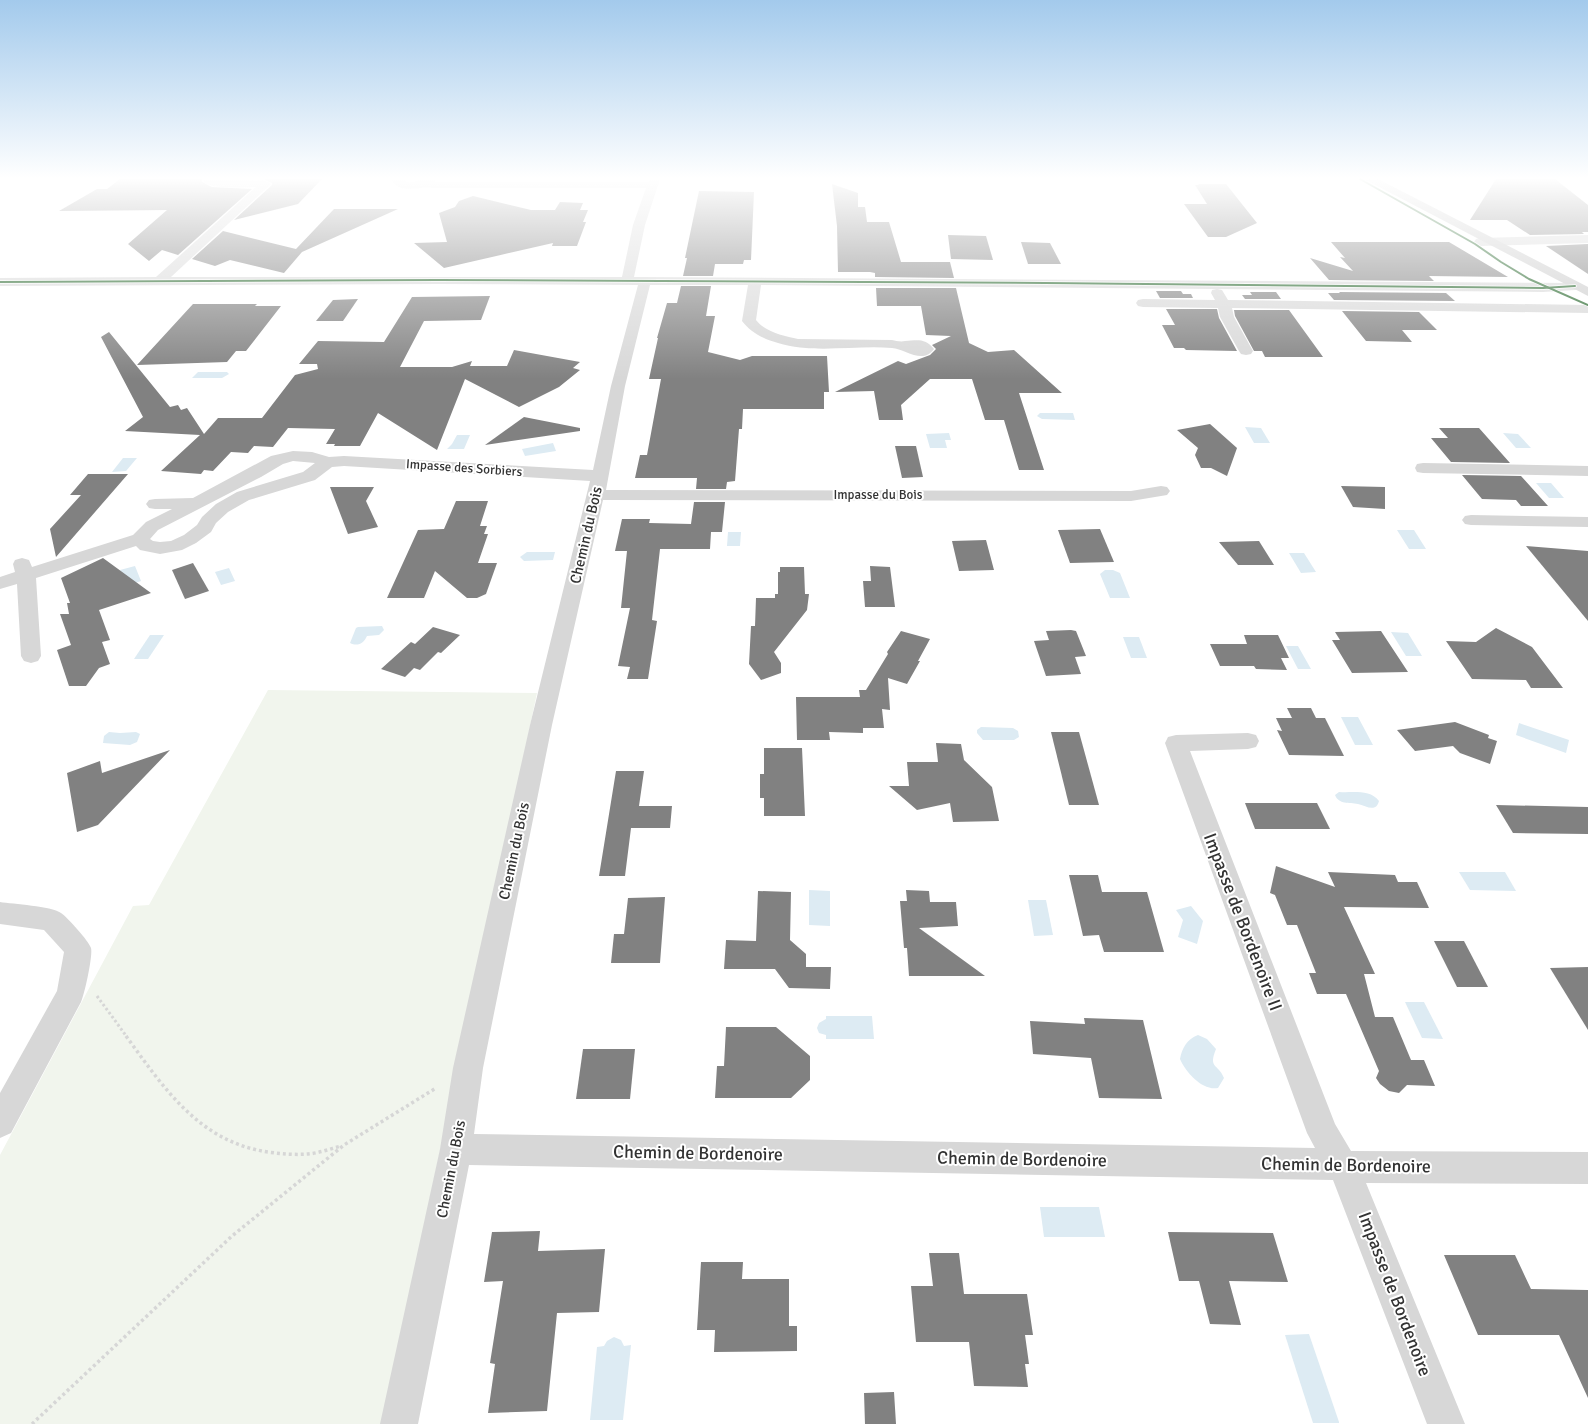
<svg xmlns="http://www.w3.org/2000/svg" width="1588" height="1424" viewBox="0 0 1588 1424" font-family="Signika,sans-serif">
  <style>
    .green { fill: #f1f5ed }
    .water { fill: #ddebf3 }
    .building { fill: #818181 }
    .lines { fill: none; stroke-linecap: round; stroke-linejoin: round }
    .path-far1 { stroke: #d6d6d6; stroke-width: 3; stroke-dasharray: 2.5 2.5; stroke-linecap: butt }
    .path { stroke: #d6d6d6; stroke-width: 3.5; stroke-dasharray: 3 3; stroke-linecap: butt }
    .minor { fill: #d7d7d7; fill-rule: evenodd }
    .major { fill: #cacaca; fill-rule: evenodd }
    .cycleway-casing { stroke: #fff; stroke-width: 3.5 }
    .cycleway { stroke: #1b5e20; stroke-width: 2 }
    .labels { text-anchor: middle; dominant-baseline: central; stroke-width: 4; stroke-linejoin: round; paint-order: stroke }
    .far-street-label { font-size: 13px; fill: #333; stroke: #fff }
    .street-label { font-size: 15px; fill: #333; stroke: #fff }
    .near-street-label { font-size: 18px; fill: #333; stroke: #fff }
  </style>
  <rect width="100%" height="100%" fill="#fff"/>
  <!-- green -->
  <polygon class="green" points="268,690 537,693 382,1424 0,1424 0,1155 133,906 149,905"/>
  <!-- water -->
  <g class="water">
    <polygon points="198,372 227,372 229,374 222,378 192,378"/>
    <polygon points="1040,413 1073,413 1075,420 1042,419 1037,416"/>
    <polygon points="1245,427 1261,428 1270,443 1254,443"/>
    <polygon points="949,433 951,440 945,440 947,448 930,448 926,434"/>
    <polygon points="1503,433 1518,434 1531,448 1516,448"/>
    <polygon points="457,435 470,435 464,449 447,449 452,444"/>
    <polygon points="553,443 556,451 525,456 522,449"/>
    <polygon points="123,458 137,458 126,471 112,472"/>
    <polygon points="1536,483 1551,483 1564,498 1549,498"/>
    <polygon points="1397,530 1414,530 1426,549 1409,549"/>
    <polygon points="728,532 741,532 740,546 727,546"/>
    <polygon points="527,552 555,552 553,560 524,561 520,557"/>
    <polygon points="1289,553 1304,553 1316,572 1301,573"/>
    <polygon points="135,566 141,581 127,586 120,570"/>
    <polygon points="229,568 235,581 221,585 215,572"/>
    <polygon points="1105,570 1113,570 1120,573 1130,598 1110,598 1100,574"/>
    <path d="M382,626L384,630L379,635L367,636C364,643 358,647 350,643L356,628L358,627Z"/>
    <polygon points="1391,632 1408,633 1422,656 1406,656"/>
    <polygon points="150,635 164,635 148,659 134,659"/>
    <polygon points="1123,637 1139,637 1147,658 1131,658"/>
    <polygon points="1286,646 1298,646 1311,669 1298,669"/>
    <polygon points="1341,717 1358,717 1373,745 1355,745"/>
    <polygon points="1519,723 1569,740 1566,753 1516,735"/>
    <polygon points="981,727 1013,728 1018,731 1019,737 1014,740 983,740 977,733 977,730"/>
    <polygon points="109,732 120,733 136,732 140,734 137,742 130,745 103,743 104,736"/>
    <path d="M1339,792C1353,793 1370,789 1379,801C1376,813 1366,806 1358,804C1349,802 1339,805 1335,795Z"/>
    <polygon points="1459,872 1505,872 1516,891 1470,890"/>
    <polygon points="809,890 830,891 830,926 809,925"/>
    <polygon points="1028,900 1046,900 1053,935 1034,936"/>
    <polygon points="1191,906 1203,921 1197,944 1178,937 1183,920 1176,910"/>
    <polygon points="1405,1002 1424,1002 1443,1039 1422,1038"/>
    <polygon points="826,1016 872,1016 874,1039 826,1039 826,1035 819,1033 817,1028 819,1023 826,1019"/>
    <path d="M1198,1035L1207,1039L1216,1049C1208,1069 1218,1063 1224,1078L1218,1088C1203,1091 1186,1073 1180,1059C1182,1048 1187,1039 1198,1035Z"/>
    <polygon points="1040,1207 1099,1207 1105,1237 1044,1237"/>
    <polygon points="1309,1334 1339,1422 1339,1423 1313,1423 1285,1335"/>
    <polygon points="614,1337 621,1340 624,1346 631,1345 623,1420 590,1420 597,1347 604,1346 607,1341"/>
  </g>
  <!-- building -->
  <g class="building">
    <polygon points="120,179 202,179 202,182 212,187 252,189 178,255 162,250 149,261 128,244 167,210 59,211 97,189 107,189"/>
    <polygon points="264,179 322,179 298,204 234,220 272,185 272,183"/>
    <polygon points="1496,179 1555,179 1588,205 1588,232 1582,232 1584,234 1530,235 1507,220 1470,220"/>
    <polygon points="832,184 858,193 858,207 865,207 867,222 889,222 901,262 950,262 954,278 875,277 875,273 870,272 838,272 837,226"/>
    <polygon points="1198,184 1226,184 1257,223 1226,237 1208,237 1184,204 1207,204 1195,185 1199,185"/>
    <polygon points="699,191 754,192 751,260 744,260 743,264 715,264 713,276 683,276 687,258 685,258"/>
    <polygon points="473,196 531,210 555,210 560,202 583,203 580,210 588,210 583,222 586,222 577,246 552,246 553,243 444,268 414,243 447,242 439,213 455,207 459,201"/>
    <polygon points="334,209 398,209 302,252 284,273 230,260 215,266 192,259 223,231 296,249"/>
    <polygon points="948,235 986,236 993,260 951,259"/>
    <polygon points="1021,242 1050,243 1061,264 1028,264"/>
    <polygon points="1331,242 1449,242 1508,277 1429,276 1434,281 1329,280 1310,258 1353,271 1340,257 1345,258"/>
    <polygon points="1588,244 1588,274 1546,246"/>
    <polygon points="681,286 711,286 706,316 715,316 708,352 740,360 752,356 827,356 829,392 824,392 824,409 743,409 742,429 739,429 735,481 727,482 726,489 696,489 697,478 635,478 640,455 647,455 661,379 649,379 658,338 657,338 667,303 677,303"/>
    <polygon points="876,288 956,288 969,343 988,352 1014,350 1062,393 1019,393 1044,470 1019,470 1004,420 985,420 972,379 930,379 901,405 903,420 879,420 874,391 835,392 898,361 906,364 930,355 936,349 932,345 951,336 926,335 921,306 877,306"/>
    <polygon points="1156,291 1181,291 1183,294 1191,294 1193,298 1160,298"/>
    <polygon points="1250,292 1276,292 1281,299 1245,299 1242,295 1252,295"/>
    <polygon points="1339,292 1446,293 1455,301 1334,300 1328,293 1340,293"/>
    <polygon points="490,296 481,320 424,321 400,367 452,367 472,361 470,366 507,366 514,350 580,362 573,368 580,370 559,387 519,407 465,379 437,450 378,413 360,446 334,446 335,444 326,444 335,429 288,428 273,447 254,446 248,453 231,452 213,471 204,470 201,474 161,471 200,435 125,431 143,417 101,337 109,332 170,407 178,405 181,410 187,408 204,434 218,418 262,418 295,375 318,369 317,364 299,364 318,341 384,342 412,297"/>
    <polygon points="358,299 343,321 316,321 333,300"/>
    <polygon points="193,304 257,304 255,306 281,306 246,351 236,351 227,362 137,365"/>
    <polygon points="1166,309 1217,309 1219,318 1237,351 1186,350 1184,348 1174,348 1162,325 1175,325"/>
    <polygon points="1234,310 1289,310 1323,357 1265,357 1262,351 1254,351 1235,316"/>
    <polygon points="1342,311 1419,312 1437,330 1402,330 1412,342 1366,341"/>
    <polygon points="524,417 580,428 580,431 485,445"/>
    <polygon points="1210,424 1237,448 1227,476 1211,468 1201,468 1195,455 1198,448 1177,430"/>
    <polygon points="1439,428 1479,428 1510,463 1451,462 1431,438 1448,438"/>
    <polygon points="895,446 916,446 923,477 902,478"/>
    <polygon points="88,474 128,474 56,557 50,529 81,495 70,495"/>
    <polygon points="1462,475 1521,476 1548,506 1521,506 1516,500 1482,499"/>
    <polygon points="1341,486 1385,487 1385,509 1353,507"/>
    <polygon points="330,487 374,487 366,501 378,527 348,534"/>
    <polygon points="456,501 488,501 480,526 487,526 484,534 488,534 478,563 497,563 486,594 477,598 467,598 435,571 424,598 387,598 418,530 444,529"/>
    <polygon points="694,502 725,502 722,532 711,532 710,549 660,549 652,620 657,621 648,679 627,679 630,667 618,666 630,608 621,608 627,551 615,551 622,519 650,519 649,523 691,524"/>
    <polygon points="1100,529 1114,562 1070,563 1058,530"/>
    <polygon points="986,540 994,570 959,571 952,541"/>
    <polygon points="1259,541 1274,565 1238,565 1219,542"/>
    <polygon points="1526,546 1588,551 1588,621"/>
    <polygon points="103,558 151,593 99,610 110,640 102,642 110,664 99,668 86,686 69,686 57,650 71,645 60,614 69,614 67,603 70,603 61,578"/>
    <polygon points="193,563 209,591 185,599 172,570"/>
    <polygon points="870,566 890,567 895,607 865,607 863,581 871,581"/>
    <polygon points="780,567 804,567 805,594 809,594 807,610 774,652 781,663 781,673 761,680 749,664 751,626 755,626 756,598 775,598 775,594 778,594 778,572 780,572"/>
    <polygon points="433,627 460,635 441,653 438,652 420,670 414,668 405,677 381,669 411,642 415,644"/>
    <polygon points="1496,628 1532,647 1563,688 1531,688 1526,680 1472,679 1446,641 1476,642"/>
    <polygon points="1071,630 1076,631 1086,656 1075,657 1081,674 1046,676 1034,641 1049,640 1046,631"/>
    <polygon points="901,631 930,639 918,661 920,661 907,684 888,678 890,710 882,709 884,728 863,728 863,733 829,732 830,740 797,740 796,697 860,697 859,690 866,690 888,654 887,652"/>
    <polygon points="1381,631 1408,672 1352,673 1332,640 1340,640 1335,632"/>
    <polygon points="1244,635 1278,635 1289,658 1281,658 1287,670 1256,669 1254,666 1220,666 1210,644 1247,644"/>
    <polygon points="1287,708 1311,708 1316,718 1325,718 1344,756 1289,755 1277,730 1282,731 1276,718 1292,718"/>
    <polygon points="1455,722 1489,735 1488,738 1497,741 1490,764 1460,753 1453,746 1415,751 1397,730"/>
    <polygon points="1051,732 1079,732 1099,805 1069,805"/>
    <polygon points="936,743 961,744 964,760 992,787 999,821 953,822 950,803 917,810 889,786 909,786 907,762 938,762"/>
    <polygon points="764,748 802,748 805,816 764,816 764,798 760,798 760,774 764,774"/>
    <polygon points="170,750 98,825 77,832 67,773 100,761 102,773"/>
    <polygon points="616,771 644,771 639,806 672,806 670,828 631,828 625,876 599,876"/>
    <polygon points="1245,803 1317,803 1330,829 1255,829"/>
    <polygon points="1496,805 1588,807 1588,834 1513,833"/>
    <polygon points="1276,866 1335,887 1328,872 1395,875 1398,882 1417,882 1429,908 1344,907 1375,974 1364,974 1375,1017 1393,1017 1411,1060 1424,1060 1435,1086 1407,1085 1399,1093 1389,1091 1380,1084 1376,1078 1379,1071 1346,994 1317,994 1309,973 1316,973 1297,925 1287,925 1275,895 1270,893"/>
    <polygon points="1069,875 1098,875 1102,892 1147,892 1164,952 1104,952 1099,935 1083,936"/>
    <polygon points="906,890 929,891 930,902 956,902 958,926 919,928 985,976 909,976 907,948 904,948 900,901 907,901"/>
    <polygon points="758,891 791,892 790,940 806,954 806,967 831,967 830,989 789,988 775,969 724,969 726,940 756,941"/>
    <polygon points="665,897 660,963 611,963 614,934 624,934 628,898"/>
    <polygon points="1434,941 1464,941 1488,987 1457,987"/>
    <polygon points="1588,967 1588,1030 1550,968"/>
    <polygon points="1084,1018 1143,1020 1162,1099 1099,1098 1091,1058 1033,1054 1030,1021 1085,1024"/>
    <polygon points="726,1027 776,1027 810,1056 810,1080 791,1098 715,1098 717,1066 724,1066"/>
    <polygon points="583,1049 635,1049 630,1099 576,1099"/>
    <polygon points="540,1231 538,1251 605,1249 599,1312 557,1313 547,1411 488,1413 495,1364 490,1363 503,1281 484,1282 492,1232"/>
    <polygon points="1168,1232 1273,1233 1288,1282 1229,1281 1241,1325 1210,1324 1199,1281 1179,1281"/>
    <polygon points="929,1253 959,1253 964,1294 1027,1294 1033,1335 1025,1335 1029,1364 1025,1364 1028,1387 974,1386 969,1342 916,1342 911,1286 933,1286"/>
    <polygon points="1444,1255 1515,1255 1531,1289 1588,1290 1588,1398 1559,1335 1478,1335"/>
    <polygon points="701,1262 743,1262 742,1279 789,1279 789,1326 797,1326 797,1351 714,1352 715,1330 697,1330"/>
    <polygon points="894,1392 896,1424 865,1424 864,1393"/>
  </g>
  <g class="lines">
    <!-- path-far1 -->
    <polyline class="path-far1" points="97,996 127,1037"/>
    <!-- path -->
    <g class="path">
      <path d="M126,1036C164,1088 199,1142 268,1152C282,1154 295,1155 308,1154C319,1153 330,1149 341,1146"/>
      <polyline points="32,1424 232,1236 344,1145 436,1088"/>
    </g>
    <!-- minor -->
    <g class="minor">
      <path d="M204,179L266,181L271,184L171,277H622L633,225L646,188H433C419,185 402,195 392,181L393,179H403L409,183L424,179H437L435,182H649L650,179H660L645,225L634,277L1580,283L1581,286L1580,289L1575,290L1543,292L761,285L756,320C765,332 784,336 798,339L892,340C896,341 901,342 905,341C917,340 926,338 934,349C923,365 905,349 892,348C855,345 813,354 778,343C765,340 750,332 742,321L748,285H650L625,386L606,490L1131,491L1161,486L1167,487L1170,491L1167,495L1131,501L603,500L552,725L483,1068L474,1134L1315,1148L1307,1133L1165,743L1168,737L1176,735L1248,733L1256,735L1259,741L1256,747L1248,749L1190,751L1335,1124L1351,1151L1588,1152V1184L1366,1183L1465,1424H1427L1333,1180L469,1165L418,1424H380L440,1149L453,1068L530,725L590,481L344,466L332,467L315,480L249,500L228,512L216,523L211,532L196,543L182,550L160,554L140,550L136,546L36,578L41,656L38,661L31,663L24,661L21,656L17,584L0,589V577L15,572L13,564L15,560L22,558L29,560L32,567L133,535L146,522L172,509H155L149,508L146,504L149,500L155,499L193,498L271,456L293,451L312,452L329,457L344,456L593,470L611,386L638,285L438,284L0,286V278L156,277L256,187C244,187 210,190 203,181ZM293,461L315,463L303,472L237,492L216,504L202,517L197,525L184,535L171,541L160,542L153,541L150,539L158,530L261,477L283,464Z"/>
      <polygon points="1588,235 1588,243 1480,246 1476,245 1474,242 1476,239 1480,238"/>
      <polygon points="1217,289 1222,290 1228,300 1588,305 1588,313 1232,308 1234,317 1253,351 1251,354 1246,355 1241,354 1239,351 1220,317 1218,308 1143,307 1138,306 1136,303 1138,300 1143,299 1215,300 1211,293 1212,290"/>
      <polygon points="1423,463 1588,466 1588,476 1423,473 1417,472 1415,468 1417,464"/>
      <polygon points="1471,515 1588,517 1588,527 1471,525 1465,524 1462,520 1465,516"/>
      <path d="M0,902C13,904 51,906 61,913C67,917 89,941 91,948C93,955 85,993 81,1002L11,1133L0,1138V1093L57,991L64,952L44,930L0,924Z"/>
    </g>
    <!-- major -->
    <polygon class="major" points="1364,179 1378,179 1588,287 1588,296"/>
    <defs>
      <g id="cycleway">
        <polyline points="1360,179 1475,244 1501,262 1529,279 1588,305"/>
        <polyline points="0,282 438,280 1045,283 1543,288 1575,286"/>
      </g>
    </defs>
    <!-- cycleway casing -->
    <use href="#cycleway" class="cycleway-casing"/>
    <!-- cycleway -->
    <use href="#cycleway" class="cycleway"/>
  </g>
  <!-- sky -->
  <linearGradient id="sky" x2="0" y2="1"><stop stop-color="#a3caec"/><stop offset="0.47" stop-color="#fff"/><stop offset="1" stop-color="#fff" stop-opacity="0"/></linearGradient>
  <rect width="1588" height="379" fill="url(#sky)"/>
  <g class="labels">
    <!-- far-street labels -->
    <g class="far-street-label">
      <text transform="translate(464 468) rotate(4)">Impasse des Sorbiers</text>
      <text x="878" y="495">Impasse du Bois</text>
    </g>
    <!-- street labels -->
    <g class="street-label">
      <text transform="translate(586 535) rotate(-77)">Chemin du Bois</text>
      <text transform="translate(514 851) rotate(-78)">Chemin du Bois</text>
      <text transform="translate(451 1169) rotate(-79)">Chemin du Bois</text>
    </g>
    <!-- near-street labels -->
    <g class="near-street-label">
      <text transform="translate(1243 922) rotate(69)">Impasse de Bordenoire II</text>
      <text transform="translate(698 1153) rotate(1)">Chemin de Bordenoire</text>
      <text transform="translate(1022 1159) rotate(1)">Chemin de Bordenoire</text>
      <text transform="translate(1346 1165) rotate(1)">Chemin de Bordenoire</text>
      <text transform="translate(1395 1294) rotate(69)">Impasse de Bordenoire</text>
    </g>
  </g>
</svg>
